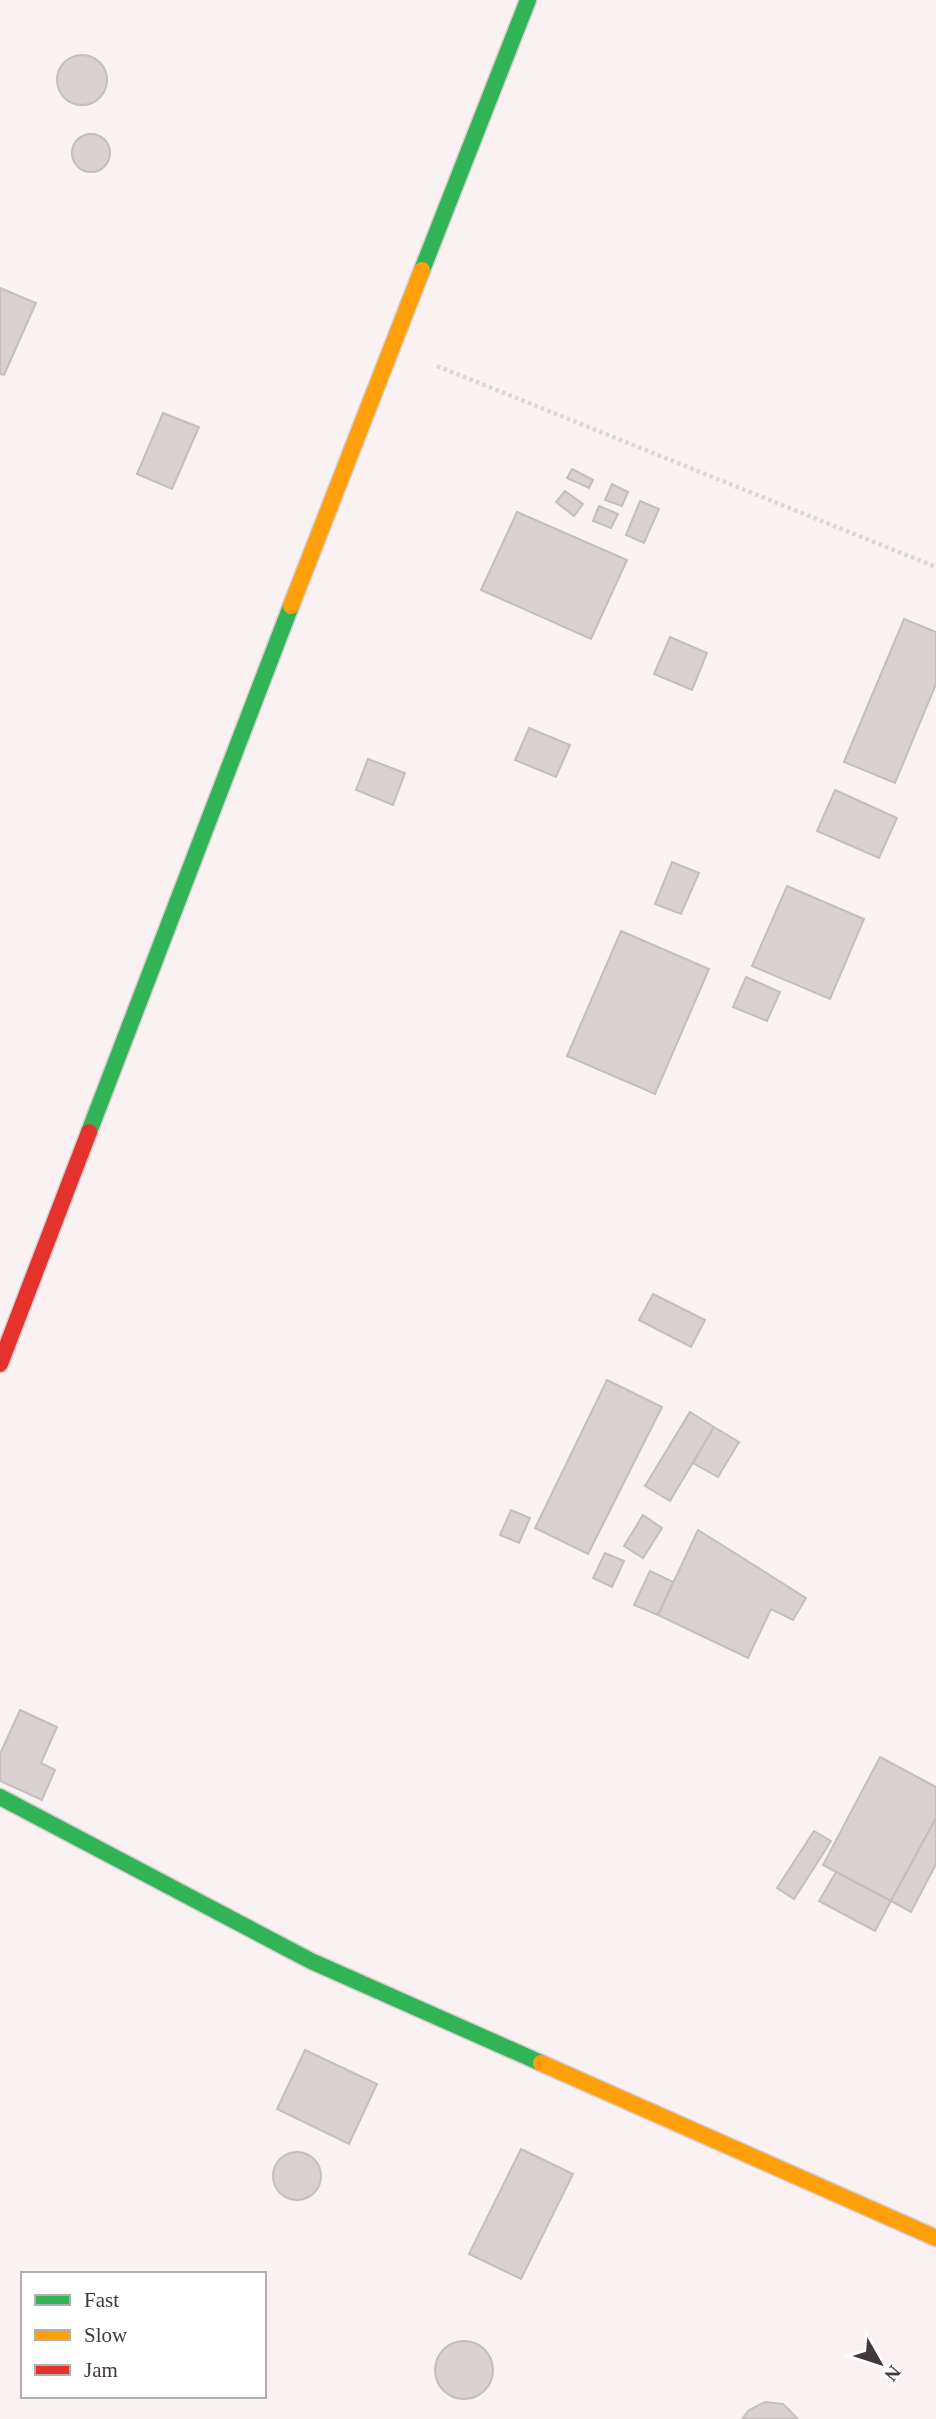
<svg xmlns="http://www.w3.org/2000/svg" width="936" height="2419" viewBox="0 0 936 2419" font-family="'Times New Roman',serif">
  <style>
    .building { fill: #d9d1cf; stroke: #c6bebd; stroke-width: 2 }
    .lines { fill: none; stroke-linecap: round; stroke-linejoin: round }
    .fast-casing { stroke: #d6cece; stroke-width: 19 }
    .slow-casing { stroke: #d6cece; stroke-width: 19 }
    .jam-casing { stroke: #d6cece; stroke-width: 19 }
    .path { stroke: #dad7d7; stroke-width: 4.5; stroke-dasharray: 3.5 3.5; stroke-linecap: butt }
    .fast { stroke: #30b455; stroke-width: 16 }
    .slow { stroke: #ff9f0a; stroke-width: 16 }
    .jam { stroke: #e5322d; stroke-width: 16 }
  </style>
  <rect width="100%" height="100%" fill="#faf2f2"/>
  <!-- building -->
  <g class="building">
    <circle cx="82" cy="80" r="25"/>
    <circle cx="91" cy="153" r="19"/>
    <polygon points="0,288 36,303 4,375 0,374"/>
    <polygon points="163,413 199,427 172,489 137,474"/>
    <polygon points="572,469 593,480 589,488 567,478"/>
    <polygon points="612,484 628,492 622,506 605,500"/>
    <polygon points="565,491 583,504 574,516 556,502"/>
    <polygon points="640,501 659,509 644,543 626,535"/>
    <polygon points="599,506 618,514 611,528 593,521"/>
    <polygon points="517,512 627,560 591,639 481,590"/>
    <polygon points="904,619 936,632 936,684 895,783 844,762"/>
    <polygon points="670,637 707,653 692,690 654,674"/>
    <polygon points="529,728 570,745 556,777 515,760"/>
    <polygon points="368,759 405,773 393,805 356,790"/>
    <polygon points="835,790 897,818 879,858 817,831"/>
    <polygon points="672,862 699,873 681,914 655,904"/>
    <polygon points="787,886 864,919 830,999 752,966"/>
    <polygon points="621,931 709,969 655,1094 567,1056"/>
    <polygon points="746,977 780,992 767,1021 733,1007"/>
    <polygon points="653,1294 705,1320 691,1347 639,1320"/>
    <polygon points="607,1380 662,1407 588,1554 535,1528"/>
    <polygon points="690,1412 714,1427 670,1501 645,1486"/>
    <polygon points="714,1427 739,1442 718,1477 693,1463"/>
    <polygon points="511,1510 530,1518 519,1543 500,1535"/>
    <polygon points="643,1515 662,1528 643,1558 624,1546"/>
    <polygon points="698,1530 806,1598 793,1620 771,1609 748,1658 658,1615"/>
    <polygon points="605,1553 624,1561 612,1587 593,1578"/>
    <polygon points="650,1571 673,1582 658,1615 634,1605"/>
    <polygon points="20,1710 57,1727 41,1763 55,1770 42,1800 0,1781 0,1754"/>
    <polygon points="880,1757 936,1787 936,1818 891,1901 823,1865"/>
    <polygon points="936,1818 936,1864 911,1912 891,1901"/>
    <polygon points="814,1831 831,1841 794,1899 777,1888"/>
    <polygon points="836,1872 891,1901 875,1931 819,1901"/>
    <polygon points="305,2050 377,2084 349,2144 277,2109"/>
    <polygon points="521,2149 573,2174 521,2279 469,2254"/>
    <circle cx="297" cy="2176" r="24"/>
    <circle cx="464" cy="2370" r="29"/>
    <polygon points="765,2402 783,2404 798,2419 742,2419 749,2410"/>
  </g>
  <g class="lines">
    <defs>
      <g id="fast">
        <polyline points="422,270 528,0"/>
        <polyline points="89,1132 291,606"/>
        <polyline points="0,1797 311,1961 541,2063"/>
      </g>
      <g id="slow">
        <polyline points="291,606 422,270"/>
        <polyline points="541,2063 936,2238"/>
      </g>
      <polyline id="jam" points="0,1364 89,1132"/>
    </defs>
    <!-- fast casing -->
    <use href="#fast" class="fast-casing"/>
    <!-- slow casing -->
    <use href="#slow" class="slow-casing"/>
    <!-- jam casing -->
    <use href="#jam" class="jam-casing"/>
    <!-- path -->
    <polyline class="path" points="437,366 936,567"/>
    <!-- fast -->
    <use href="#fast" class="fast"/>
    <!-- slow -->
    <use href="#slow" class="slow"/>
    <!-- jam -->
    <use href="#jam" class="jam"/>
  </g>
  <!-- legend -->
  <rect x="21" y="2272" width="245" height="126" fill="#ffffff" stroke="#b3afb0" stroke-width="2"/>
  <rect x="35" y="2295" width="35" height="10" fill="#30b455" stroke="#b3afb0" stroke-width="2"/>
  <text x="84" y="2307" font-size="21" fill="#423839">Fast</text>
  <rect x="35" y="2330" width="35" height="10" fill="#ff9f0a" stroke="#b3afb0" stroke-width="2"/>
  <text x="84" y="2342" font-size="21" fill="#423839">Slow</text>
  <rect x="35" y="2365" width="35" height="10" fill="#e5322d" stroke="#b3afb0" stroke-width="2"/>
  <text x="84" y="2377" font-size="21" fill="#423839">Jam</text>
  <!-- north arrow -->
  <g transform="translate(880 2363) rotate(129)" stroke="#ffffff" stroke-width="5" paint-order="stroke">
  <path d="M0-5L12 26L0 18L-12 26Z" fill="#423839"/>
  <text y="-10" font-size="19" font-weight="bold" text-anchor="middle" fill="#423839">N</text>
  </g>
</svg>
